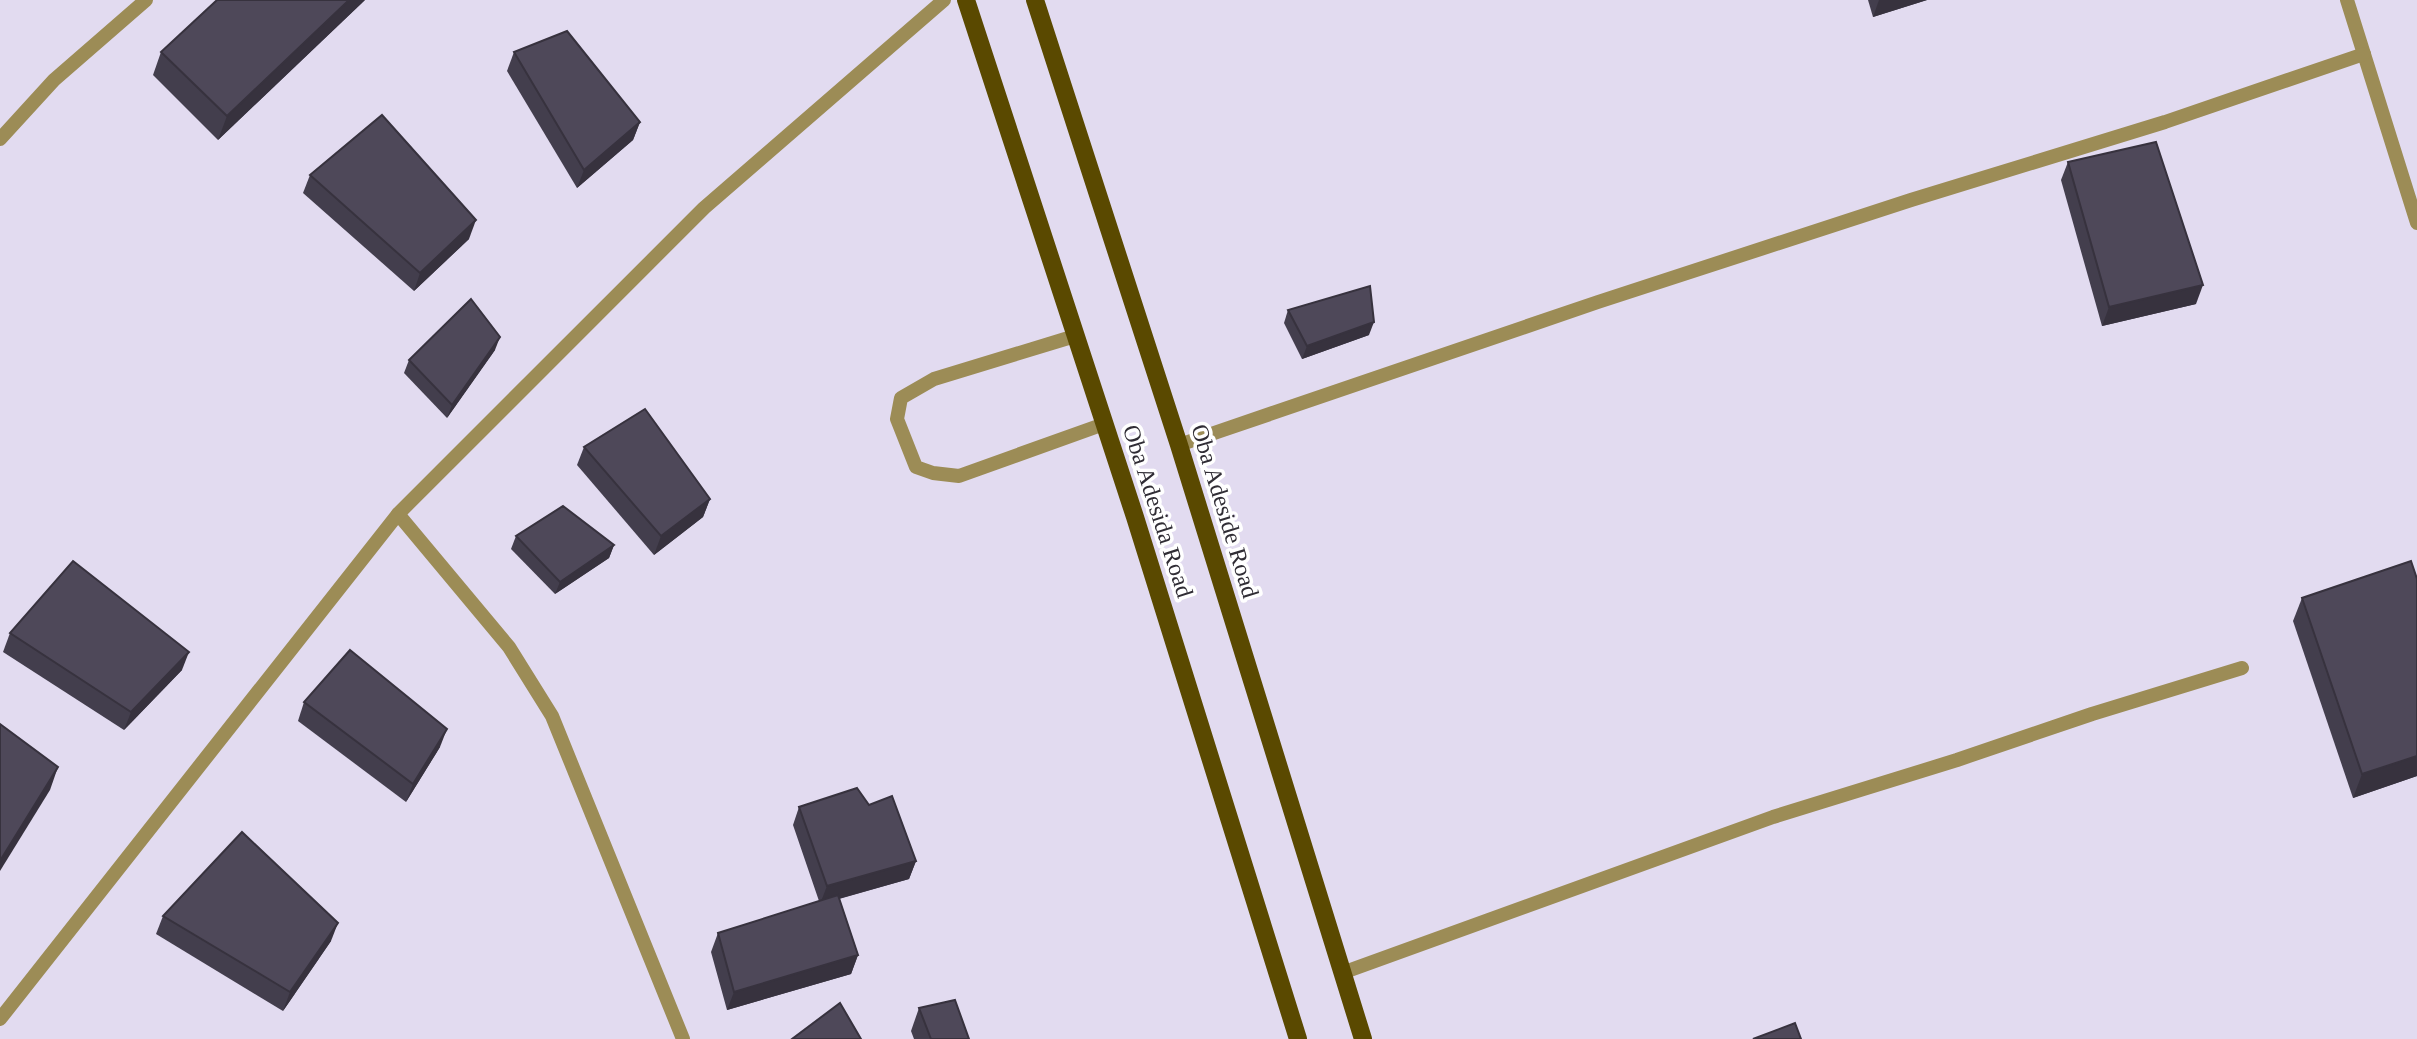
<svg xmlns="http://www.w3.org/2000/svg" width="2417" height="1039" viewBox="0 0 2417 1039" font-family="'Times New Roman',serif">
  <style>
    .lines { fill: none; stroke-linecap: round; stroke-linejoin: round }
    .service { stroke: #9c8c56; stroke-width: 14 }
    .minor { stroke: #9c8c56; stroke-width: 14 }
    .primary { stroke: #5a4900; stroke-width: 18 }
    .wall { fill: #433e4d }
    .shaded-wall { fill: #37323e }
    .building { fill: #4e4859; stroke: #37323e; stroke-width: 2 }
    .labels { text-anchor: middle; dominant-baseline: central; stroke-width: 7; stroke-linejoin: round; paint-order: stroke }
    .street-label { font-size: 24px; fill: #302d35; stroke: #fff }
  </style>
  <rect width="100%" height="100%" fill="#e2dbf0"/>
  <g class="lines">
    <!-- service -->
    <g class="service">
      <polyline points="0,139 54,80 146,0"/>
      <polyline points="1075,336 934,379 901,398 897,419 916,467 933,473 959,476 1104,424"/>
    </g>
    <!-- minor -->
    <g class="minor">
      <polyline points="2347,0 2417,223"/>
      <polyline points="1179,445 1598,302 1911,200 2165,122 2364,54"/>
      <polyline points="398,514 509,647 552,716 683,1039"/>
      <polyline points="1342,973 1773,817 1957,760 2092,714 2242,668"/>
      <polyline points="0,1019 398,514 704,208 944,0"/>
    </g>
    <!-- primary -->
    <g class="primary">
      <polyline points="966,0 1135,517 1298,1039"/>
      <polyline points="1035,0 1179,445 1363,1039"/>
    </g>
  </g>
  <!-- wall -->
  <g class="wall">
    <polygon points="365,0 218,140 153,75 161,52"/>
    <polygon points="1868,0 1927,0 1873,17"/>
    <polygon points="514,52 640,122 633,140 577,188 507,71"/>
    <polygon points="2068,162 2196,304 2102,326 2061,180"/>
    <polygon points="310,175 469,239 414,291 303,193"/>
    <polygon points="1288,310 1369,335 1302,359 1284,323"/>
    <polygon points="495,350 447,418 404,373 409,360"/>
    <polygon points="584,447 710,499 703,517 654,555 577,465"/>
    <polygon points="516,536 614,545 609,558 555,594 511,549"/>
    <polygon points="2302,598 2417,776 2353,798 2293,621"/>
    <polygon points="10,633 182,670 124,730 3,652"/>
    <polygon points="304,702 440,747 406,802 298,721"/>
    <polygon points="869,805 916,861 909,879 839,899 858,955 851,974 727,1010 711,952 718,933 819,901 793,825 799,807"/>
    <polygon points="163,916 331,941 283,1011 156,934"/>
    <polygon points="919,1008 969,1039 914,1039 911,1031"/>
  </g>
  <!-- shaded-wall -->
  <g class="shaded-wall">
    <polygon points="349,0 365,0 218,140 227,116"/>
    <polygon points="1879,0 1927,0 1873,17"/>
    <polygon points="640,122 633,140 577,188 584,170"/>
    <polygon points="476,220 469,239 414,291 420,273"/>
    <polygon points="2203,285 2196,304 2102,326 2109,307"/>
    <polygon points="1374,322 1369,335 1302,359 1307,346"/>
    <polygon points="500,337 495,350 447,418 452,405"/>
    <polygon points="710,499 703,517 654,555 661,536"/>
    <polygon points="614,545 609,558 555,594 560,582"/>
    <polygon points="189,652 182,670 124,730 131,712"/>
    <polygon points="447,729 440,747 406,802 413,784"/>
    <polygon points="2417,756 2417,776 2353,798 2362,774"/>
    <polygon points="58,767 50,790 0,871 0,861"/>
    <polygon points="916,861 909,879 820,904 827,886"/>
    <polygon points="338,923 331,941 283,1011 290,992"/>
    <polygon points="858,955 851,974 727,1010 734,992"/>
  </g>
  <!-- building -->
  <g class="building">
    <polygon points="217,0 349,0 227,116 161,52"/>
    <polygon points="567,31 640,122 584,170 514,52"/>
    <polygon points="382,115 476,220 420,273 310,175"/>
    <polygon points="2156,142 2203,285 2109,307 2068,162"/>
    <polygon points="1370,286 1374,322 1307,346 1288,310"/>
    <polygon points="471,299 500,337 452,405 409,360"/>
    <polygon points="645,409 710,499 661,536 584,447"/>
    <polygon points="563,506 614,545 560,582 516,536"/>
    <polygon points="73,561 189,652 131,712 10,633"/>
    <polygon points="2411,561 2417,579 2417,756 2362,774 2302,598"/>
    <polygon points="350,650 447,729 413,784 304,702"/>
    <polygon points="0,724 58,767 0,861"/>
    <polygon points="857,788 869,805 892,796 916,861 827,886 799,807"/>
    <polygon points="242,832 338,923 290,992 163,916"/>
    <polygon points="838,895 858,955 734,992 718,933"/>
    <polygon points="955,1000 969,1039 931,1039 919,1008"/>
    <polygon points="840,1003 861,1039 792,1039"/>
    <polygon points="1795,1023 1801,1039 1753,1039"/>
  </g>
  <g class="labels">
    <!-- street labels -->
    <g class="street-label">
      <text transform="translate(1158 511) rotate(72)">Oba Adesida Road</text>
      <text transform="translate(1225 511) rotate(73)">Oba Adeside Road</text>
    </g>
  </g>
</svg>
